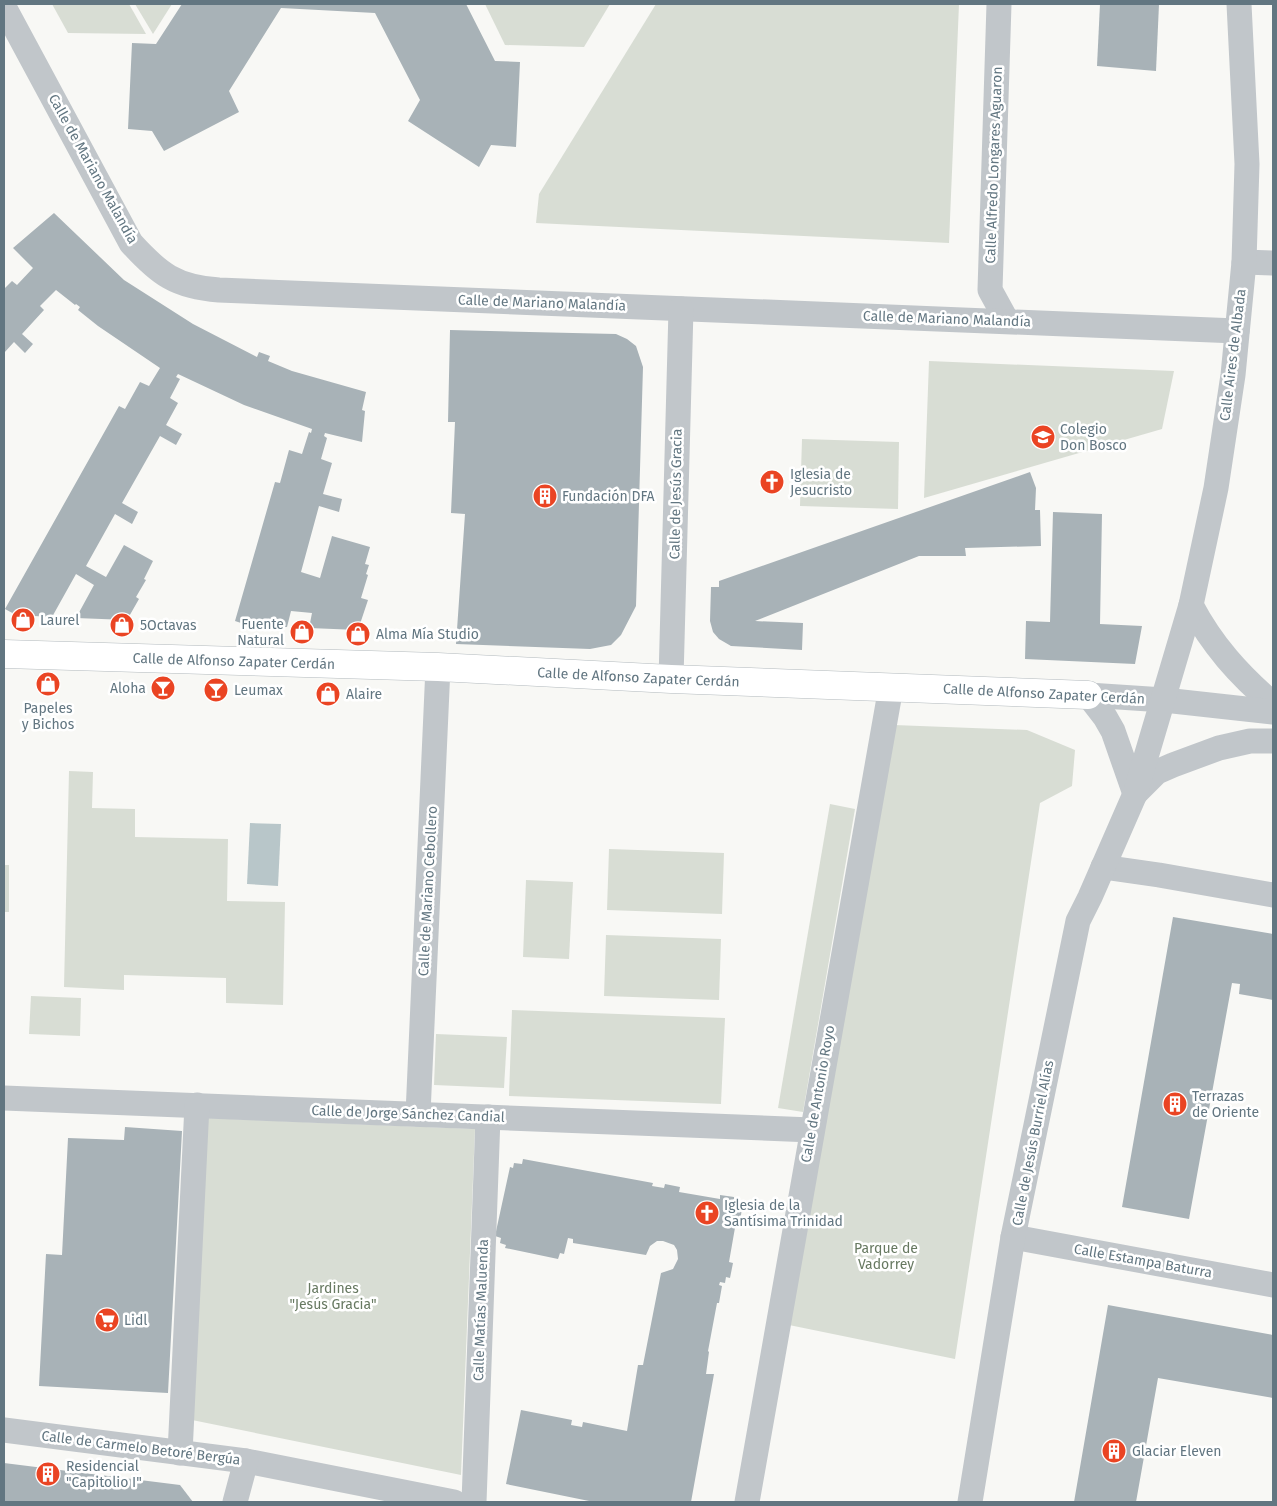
<svg xmlns="http://www.w3.org/2000/svg" width="1277" height="1506" viewBox="0 0 1277 1506" font-family="'Fira Sans',sans-serif">
  <style>
    .green { fill: #d8ddd4 }
    .water { fill: #b8c6c9 }
    .building { fill: #a8b2b7 }
    .lines { fill: none; stroke-linecap: round; stroke-linejoin: round }
    .secondary-casing { stroke: #b3babe; stroke-width: 29 }
    .street { stroke: #c1c6ca; stroke-width: 25 }
    .secondary { stroke: #fff; stroke-width: 28 }
    .labels { text-anchor: middle; dominant-baseline: central; stroke-width: 5; stroke-linejoin: round; paint-order: stroke }
    .street-label { font-size: 14px; fill: #627681; stroke: #fff }
    .poi-label { font-size: 14px; fill: #627681; stroke: #fff; text-anchor: start }
    .park-label { font-size: 14px; fill: #677961; stroke: #fff }
  </style>
  <rect width="100%" height="100%" fill="#f8f8f5"/>
  <!-- green -->
  <g class="green">
    <polygon points="52,4 129,4 146,34 68,33"/>
    <polygon points="135,4 172,4 153,34"/>
    <polygon points="485,4 610,4 584,47 505,45"/>
    <polygon points="656,4 959,4 949,243 536,223 539,194"/>
    <polygon points="929,361 1174,371 1162,429 924,498"/>
    <polygon points="802,439 899,442 898,509 800,506"/>
    <polygon points="894,725 1027,730 1075,750 1072,786 1040,803 955,1359 789,1325"/>
    <polygon points="69,771 93,772 92,808 135,809 135,837 228,839 227,901 285,902 283,1005 226,1003 226,978 124,975 124,990 64,987"/>
    <polygon points="830,804 855,809 803,1112 778,1108"/>
    <polygon points="609,849 724,853 722,914 607,910"/>
    <rect x="4" y="865" width="5" height="47"/>
    <polygon points="526,880 573,882 569,959 523,957"/>
    <polygon points="606,935 721,939 719,1000 604,996"/>
    <polygon points="31,996 81,998 80,1036 29,1034"/>
    <polygon points="512,1010 725,1018 721,1104 509,1096"/>
    <polygon points="436,1034 507,1037 504,1088 434,1085"/>
    <polygon points="206,1118 475,1129 461,1475 192,1420"/>
  </g>
  <!-- water -->
  <polygon class="water" points="250,823 281,824 278,886 247,884"/>
  <!-- building -->
  <g class="building">
    <polygon points="182,4 466,4 495,61 520,62 516,147 491,145 479,167 408,121 420,100 375,13 281,8 229,91 239,112 164,151 152,131 128,129 132,43 156,44"/>
    <polygon points="1100,4 1159,4 1156,71 1097,66"/>
    <polygon points="54,213 124,280 193,324 257,357 259,352 270,356 268,361 292,371 366,392 362,410 365,411 362,442 325,433 324,436 327,438 321,459 332,463 323,494 342,499 339,512 319,506 301,572 320,578 332,536 370,547 365,564 369,565 366,574 368,575 361,598 368,600 358,630 309,628 312,613 291,611 287,627 247,625 235,621 275,482 280,483 289,450 302,454 309,432 311,433 312,429 244,405 178,374 176,377 180,379 170,398 178,403 166,425 182,434 176,445 160,436 122,503 138,512 132,524 115,514 86,566 106,577 124,545 153,561 144,579 146,580 136,597 139,599 127,620 76,618 94,585 76,574 52,617 16,615 5,609 119,406 125,409 140,382 149,386 160,368 98,326 78,310 80,307 76,304 75,305 56,290 40,306 44,310 22,334 33,344 25,353 14,342 4,353 4,289 12,281 17,285 33,268 13,248"/>
    <polygon points="450,330 616,334 627,339 636,346 643,367 636,606 621,635 611,645 590,649 456,644 465,514 451,513 455,422 448,422"/>
    <polygon points="1030,472 1036,488 1035,510 1040,510 1041,546 965,548 966,556 919,556 755,621 803,623 802,650 731,646 719,639 713,632 710,621 711,587 719,587 719,581"/>
    <polygon points="1053,512 1102,514 1100,624 1142,626 1135,664 1025,659 1026,621 1050,622"/>
    <polygon points="1173,917 1273,934 1273,1000 1239,994 1240,984 1232,983 1189,1219 1122,1207"/>
    <polygon points="125,1127 182,1131 168,1393 39,1386 46,1254 62,1255 68,1138 124,1140"/>
    <polygon points="523,1159 653,1183 652,1186 664,1188 665,1184 680,1187 679,1192 720,1199 720,1195 734,1197 734,1201 740,1202 739,1207 742,1208 740,1222 736,1222 729,1262 733,1263 730,1278 726,1277 725,1283 720,1282 719,1285 722,1286 719,1303 717,1303 708,1351 709,1352 706,1374 714,1374 691,1502 594,1502 506,1484 521,1410 572,1420 571,1425 582,1427 583,1422 627,1431 638,1365 643,1365 661,1273 673,1269 678,1259 677,1250 674,1245 663,1241 657,1241 650,1246 646,1255 573,1243 573,1239 568,1238 564,1254 560,1253 558,1259 505,1248 506,1245 500,1243 501,1238 495,1236 510,1167 513,1168 514,1163 522,1164"/>
    <polygon points="1108,1305 1273,1335 1273,1398 1158,1378 1136,1502 1074,1502"/>
    <polygon points="4,1463 180,1485 193,1502 4,1502"/>
  </g>
  <g class="lines">
    <defs>
      <g id="secondary">
        <path id="s1" d="M4,654L438,667L671,679L1088,695"/>
      </g>
    </defs>
    <!-- secondary casing -->
    <use href="#secondary" class="secondary-casing"/>
    <!-- street -->
    <g class="street">
      <polyline points="999,4 990,290 1007,321"/>
      <path d="M4,7L131,243C159,274 176,287 219,290L1237,331"/>
      <polyline points="1244,262 1273,263"/>
      <path d="M1191,605C1212,645 1239,675 1273,704"/>
      <polyline points="671,679 681,309"/>
      <polyline points="1088,695 1164,700 1273,712"/>
      <polyline points="1088,695 1105,717 1113,731 1135,794"/>
      <polyline points="1137,792 1157,772 1173,765 1219,748 1250,741 1273,741"/>
      <polyline points="1103,867 1159,875 1273,895"/>
      <polyline points="4,1098 812,1130"/>
      <polyline points="418,1114 438,667"/>
      <polyline points="1013,1237 1273,1285"/>
      <polyline points="4,1430 246,1461 454,1502"/>
      <polyline points="180,1453 197,1105"/>
      <polyline points="235,1502 246,1461"/>
      <polyline points="474,1502 488,1117"/>
      <polyline points="747,1502 891,687"/>
      <polyline points="970,1502 1013,1237 1078,921 1090,897 1135,794 1191,605 1216,488 1233,375 1244,262 1247,164 1239,4"/>
    </g>
    <!-- secondary -->
    <use href="#secondary" class="secondary"/>
  </g>
  <!-- icons -->
  <defs>
    <symbol id="school-disc" viewBox="-11 -11 22 22"><circle r="9.5" fill="#ea4423" stroke="#fff"/><path d="M0-5L7-2L0 1L-7-2ZM-4 1L0 2.5L4 1V4Q0 6-4 4Z" fill="#fff"/></symbol>
    <symbol id="church-disc" viewBox="-11 -11 22 22"><circle r="9.5" fill="#ea4423" stroke="#fff"/><path d="M-1.2-6h2.4v3.5h3.3v2.4h-3.3V6h-2.4V-.1h-3.3v-2.4h3.3Z" fill="#fff"/></symbol>
    <symbol id="building-disc" viewBox="-11 -11 22 22"><circle r="9.5" fill="#ea4423" stroke="#fff"/><path d="M-4-6H4V6H1V3H-1V6H-4ZM-2.5-4.3h1.7v1.8h-1.7ZM.8-4.3h1.7v1.8H.8ZM-2.5-1h1.7V.8h-1.7ZM.8-1h1.7V.8H.8Z" fill="#fff"/></symbol>
    <symbol id="shop-disc" viewBox="-11 -11 22 22"><circle r="9.5" fill="#ea4423" stroke="#fff"/><path d="M-5-2.5h2.3a2.7 3.5 0 0 1 5.4 0H5L5.5 6h-11ZM-1.5-2.5h3a1.5 2.3 0 0 0-3 0Z" fill="#fff"/></symbol>
    <symbol id="bar-disc" viewBox="-11 -11 22 22"><circle r="9.5" fill="#ea4423" stroke="#fff"/><path d="M-6-5H6L.8 .8V4.5H3.5V6h-7V4.5H-.8V.8Z" fill="#fff"/></symbol>
    <symbol id="supermarket-disc" viewBox="-11 -11 22 22"><circle r="9.5" fill="#ea4423" stroke="#fff"/><path d="M-6-5.5h2.5l.6 2H6L4.5 2H-2.5L-4.4-4H-6ZM-1.5 3.2a1.3 1.3 0 1 0 .1 0ZM3 3.2a1.3 1.3 0 1 0 .1 0Z" fill="#fff"/></symbol>
  </defs>
  <g fill-rule="evenodd">
    <use href="#school-disc" x="1029" y="423" width="28" height="28"/>
    <use href="#church-disc" x="758" y="468" width="28" height="28"/>
    <use href="#building-disc" x="531" y="482" width="28" height="28"/>
    <use href="#shop-disc" x="9" y="606" width="28" height="28"/>
    <use href="#shop-disc" x="108" y="611" width="28" height="28"/>
    <use href="#shop-disc" x="288" y="618" width="28" height="28"/>
    <use href="#shop-disc" x="344" y="620" width="28" height="28"/>
    <use href="#shop-disc" x="34" y="670" width="28" height="28"/>
    <use href="#bar-disc" x="149" y="674" width="28" height="28"/>
    <use href="#bar-disc" x="202" y="676" width="28" height="28"/>
    <use href="#shop-disc" x="314" y="680" width="28" height="28"/>
    <use href="#building-disc" x="1161" y="1090" width="28" height="28"/>
    <use href="#church-disc" x="693" y="1199" width="28" height="28"/>
    <use href="#supermarket-disc" x="93" y="1306" width="28" height="28"/>
    <use href="#building-disc" x="1100" y="1437" width="28" height="28"/>
    <use href="#building-disc" x="34" y="1460" width="28" height="28"/>
  </g>
  <g class="labels">
    <!-- street labels -->
    <g class="street-label">
      <text transform="translate(994 165) rotate(-88)">Calle Alfredo Longares Aguaron</text>
      <text transform="translate(93 169) rotate(61)">Calle de Mariano Malandía</text>
      <text transform="translate(542 303) rotate(2)">Calle de Mariano Malandía</text>
      <text transform="translate(947 319) rotate(2)">Calle de Mariano Malandía</text>
      <text transform="translate(1233 355) rotate(-83)">Calle Aires de Albada</text>
      <text transform="translate(676 494) rotate(-89)">Calle de Jesús Gracia</text>
      <text stroke="none"><textPath href="#s1" startOffset="230">Calle de Alfonso Zapater Cerdán</textPath></text>
      <text stroke="none"><textPath href="#s1" startOffset="635">Calle de Alfonso Zapater Cerdán</textPath></text>
      <text transform="translate(1044 694) rotate(3)">Calle de Alfonso Zapater Cerdán</text>
      <text transform="translate(428 891) rotate(-87)">Calle de Mariano Cebollero</text>
      <text transform="translate(818 1094) rotate(-80)">Calle de Antonio Royo</text>
      <text transform="translate(408 1114) rotate(2)">Calle de Jorge Sánchez Candial</text>
      <text transform="translate(1033 1143) rotate(-79)">Calle de Jesús Burriel Alías</text>
      <text transform="translate(1143 1261) rotate(10)">Calle Estampa Baturra</text>
      <text transform="translate(481 1310) rotate(-88)">Calle Matías Maluenda</text>
      <text transform="translate(141 1448) rotate(7)">Calle de Carmelo Betoré Bergúa</text>
    </g>
    <!-- poi labels -->
    <g class="poi-label">
      <text x="1060" y="429">Colegio<tspan x="1060" dy="16">Don Bosco</tspan></text>
      <text x="790" y="474">Iglesia de<tspan x="790" dy="16">Jesucristo</tspan></text>
      <text x="562" y="496">Fundación DFA</text>
      <text x="40" y="620">Laurel</text>
      <text x="284" y="624" text-anchor="end">Fuente<tspan x="284" dy="16">Natural</tspan></text>
      <text x="140" y="625">5Octavas</text>
      <text x="376" y="634">Alma Mía Studio</text>
      <text x="146" y="688" text-anchor="end">Aloha</text>
      <text x="234" y="690">Leumax</text>
      <text x="346" y="694">Alaire</text>
      <text x="48" y="708" text-anchor="middle">Papeles<tspan x="48" dy="16">y Bichos</tspan></text>
      <text x="1192" y="1096">Terrazas<tspan x="1192" dy="16">de Oriente</tspan></text>
      <text x="724" y="1205">Iglesia de la<tspan x="724" dy="16">Santísima Trinidad</tspan></text>
      <text x="124" y="1320">Lidl</text>
      <text x="1132" y="1451">Glaciar Eleven</text>
      <text x="66" y="1466">Residencial<tspan x="66" dy="16">"Capitolio I"</tspan></text>
    </g>
    <!-- park labels -->
    <g class="park-label">
      <text x="886" y="1248">Parque de<tspan x="886" dy="16">Vadorrey</tspan></text>
      <text x="333" y="1288">Jardines<tspan x="333" dy="16">"Jesús Gracia"</tspan></text>
    </g>
  </g>
  <!-- border -->
  <rect width="1277" height="1506" fill="none" stroke="#627681" stroke-width="10"/>
</svg>
